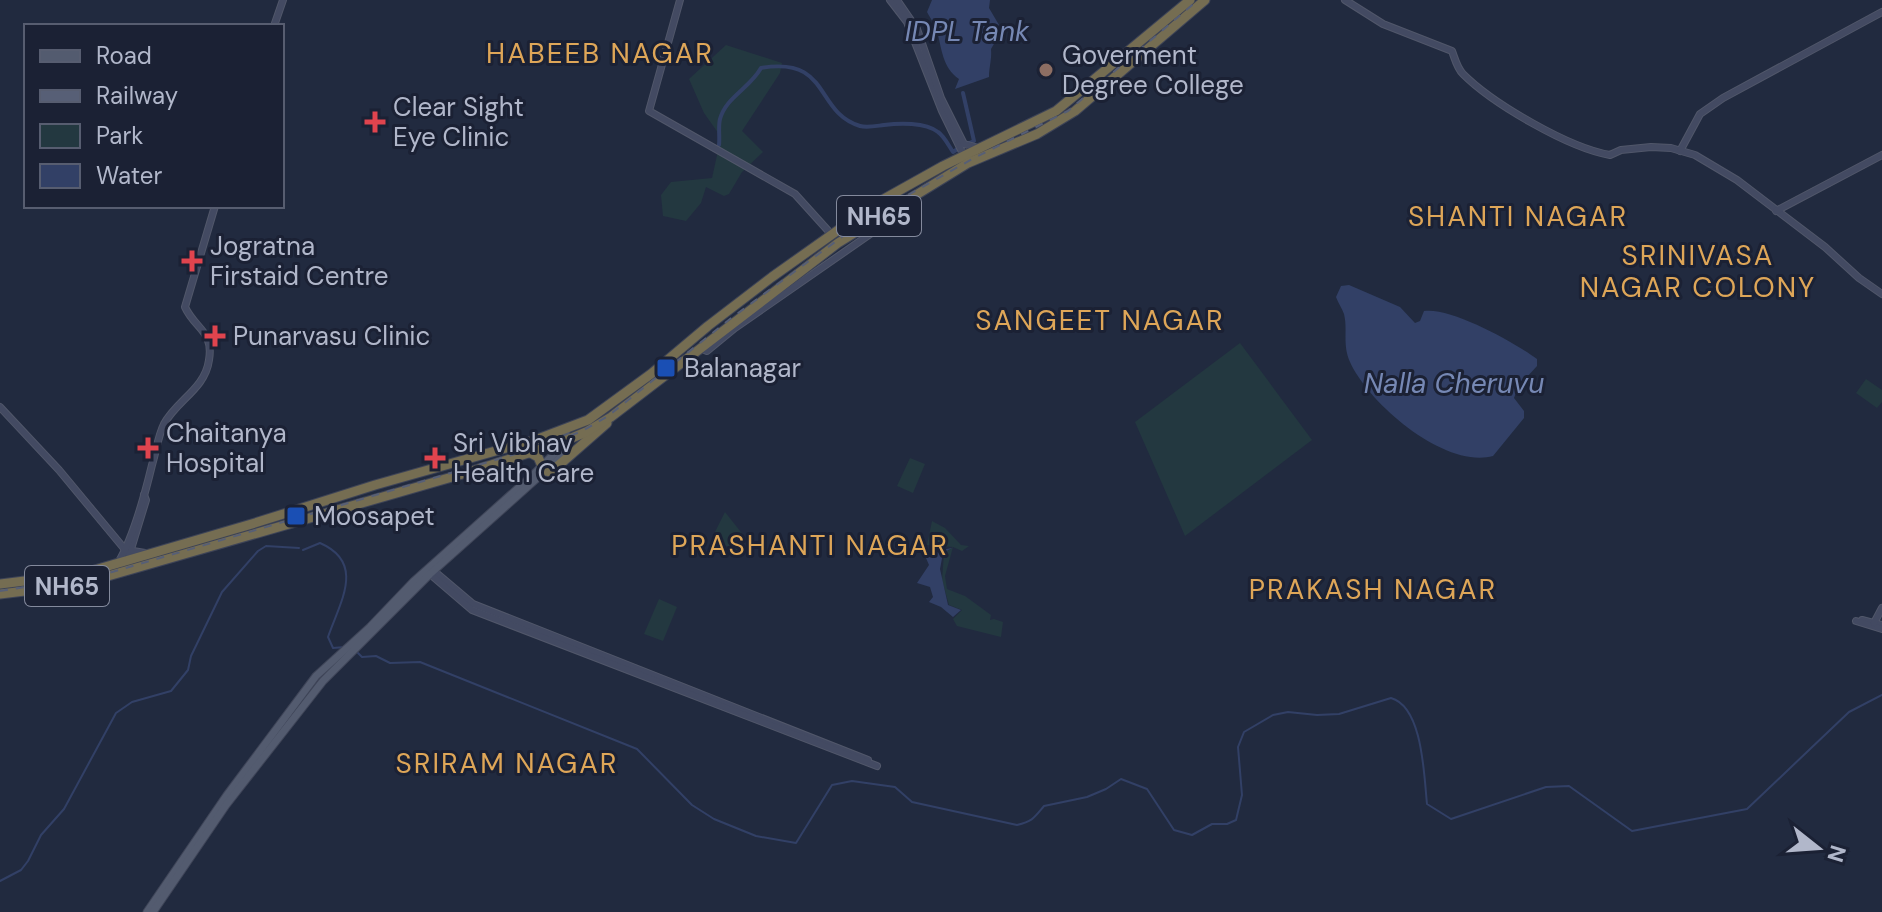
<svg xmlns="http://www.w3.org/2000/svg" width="1882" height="912" viewBox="0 0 1882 912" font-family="'DM Sans',sans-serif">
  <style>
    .green { fill: #233840 }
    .water { fill: #324066 }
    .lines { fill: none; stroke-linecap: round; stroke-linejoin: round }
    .stream { stroke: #324066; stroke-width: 2 }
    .canal { stroke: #324066; stroke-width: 4 }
    .secondary-casing { stroke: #51576a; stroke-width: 8 }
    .primary-casing { stroke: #3f4558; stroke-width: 9 }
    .highway-casing { stroke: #3e4457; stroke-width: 11 }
    .secondary { stroke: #434a62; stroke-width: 6 }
    .primary { stroke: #535b6f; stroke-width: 7 }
    .highway { stroke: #756d52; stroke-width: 9 }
    .rail { stroke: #575f76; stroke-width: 2; stroke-dasharray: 8 8; stroke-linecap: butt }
    .education-dot { fill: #8d6e63; stroke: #1b2134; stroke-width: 3 }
    .health-dot { fill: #e0444e; stroke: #1b2134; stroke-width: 3 }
    .transit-dot { fill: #1a4fb4; stroke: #1b2134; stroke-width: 3 }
    .labels { text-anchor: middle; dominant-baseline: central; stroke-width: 6; stroke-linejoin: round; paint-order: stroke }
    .shield { fill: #1b2134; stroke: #848a9d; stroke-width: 2 }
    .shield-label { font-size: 24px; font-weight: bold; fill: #b1b7ca }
    .poi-label { font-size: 26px; fill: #b1b7ca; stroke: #1b2134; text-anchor: start }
    .water-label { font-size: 28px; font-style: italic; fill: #7688b4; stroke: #1b2134 }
    .neighbourhood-label { font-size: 28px; letter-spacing: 2px; fill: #dea658; stroke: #1b2134 }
  </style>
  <rect width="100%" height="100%" fill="#212a3f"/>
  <!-- green -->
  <g class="green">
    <polygon points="726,45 782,63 780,73 742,131 763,152 742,172 729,194 724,196 706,187 701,203 686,221 663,216 661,195 671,182 712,178 721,137 704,113 689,79"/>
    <polygon points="1240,343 1312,440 1185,536 1135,422"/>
    <polygon points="1866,379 1882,390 1882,402 1877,408 1856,393"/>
    <polygon points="910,458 925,464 913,493 897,486"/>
    <polygon points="725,512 744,536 737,550 711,540"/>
    <polygon points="932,521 945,528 961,545 969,546 962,551 953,547 945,576 947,589 965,596 991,615 990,620 994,619 1003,622 1001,637 957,626 953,619 962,610 949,605 942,580 944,553 953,547 927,545"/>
    <polygon points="659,599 677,607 663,641 644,634"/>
  </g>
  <!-- water -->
  <g class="water">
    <path d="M932,0H990L989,8L1002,30L991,49C992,59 989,67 989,77L955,89L959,79C942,67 942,49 937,31C935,24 930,18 927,12Z"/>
    <path d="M1349,285L1400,307L1415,323L1420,321L1424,311C1451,307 1514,342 1537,359V366L1518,387L1514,398L1524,411V418L1493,456C1445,469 1369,404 1350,362C1342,344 1348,330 1344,314C1342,308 1338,303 1336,297L1341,286Z"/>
    <polygon points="952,548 943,553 940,569 948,605 961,610 953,617 941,607 929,602 933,597 930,587 917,583 929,565 926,558 931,552"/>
  </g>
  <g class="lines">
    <!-- stream -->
    <g class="stream">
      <path d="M303,550L320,543C366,563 340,602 328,637L333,648L345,647"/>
      <path d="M357,652L362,657L376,656L390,663L420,662L637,749L692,805L714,819L756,836L796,843L832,785L852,781L895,787L912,802L1017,825C1033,821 1034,818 1044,806L1087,797L1106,789L1121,779L1147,789L1174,830L1192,835L1212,824H1227L1236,820L1242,795L1238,747L1244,732L1273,715L1288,712L1317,715L1339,714L1391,698C1423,707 1424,776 1427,804L1451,819L1546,787L1569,786L1632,831L1747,809L1849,712L1882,695"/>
      <polyline points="0,881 21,870 28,861 41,835 64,809 116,713 132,702 171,691 188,670 191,656 222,592 258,551 266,546 299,548"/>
    </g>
    <!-- canal -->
    <g class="canal">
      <polyline points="963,93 974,141 967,144"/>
      <path d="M719,145C720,137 718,127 720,119C726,97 750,88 761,68C831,56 814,112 860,126C867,128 876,126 884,125C899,123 925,122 938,132C944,136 949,146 953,152L959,148"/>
    </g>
    <defs>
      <g id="secondary">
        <polyline points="680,0 649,111 795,194 832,235"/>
        <polyline points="890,0 907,22 942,111 964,156"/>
        <polyline points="897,0 917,29 941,98 964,144 979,148"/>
        <path d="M1345,0L1383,24L1452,51C1455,59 1457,68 1463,74C1493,104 1569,148 1610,155L1621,150L1651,147L1671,148L1695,155L1737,180L1825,247L1859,278L1882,294"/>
        <polyline points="274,26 283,0"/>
        <polyline points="1680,151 1700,114 1723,98 1882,12"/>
        <polyline points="1776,211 1882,155"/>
        <polyline points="700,348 707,351 735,328 899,214 907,203"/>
        <polyline points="0,407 59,470 132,558"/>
        <polyline points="144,495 146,500 131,549 133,551 145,553"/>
        <path d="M118,563C133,538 145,494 152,465C156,452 158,436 164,424C177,400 205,389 209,360C214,331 195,329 185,307L215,206"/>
        <polyline points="434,571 473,604 868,760"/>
        <polyline points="430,574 472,610 877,766"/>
        <polyline points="1862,620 1882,625"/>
        <polyline points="1856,621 1882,629"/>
        <polyline points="1874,623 1882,608"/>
      </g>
      <g id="primary">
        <polyline points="147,912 227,795 316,676 370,627 414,581 534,474 558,450 560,442"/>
        <polyline points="153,912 226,805 323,681 430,574 563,455 567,448 566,429"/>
      </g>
      <g id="highway">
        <polyline points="529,452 538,457 542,466"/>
        <polyline points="546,471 551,472 607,423"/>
        <polyline points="0,584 81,574 255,523 375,485 538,439 588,420 651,374 708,326 772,277 875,204 943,166 1056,111 1190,0"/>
        <polyline points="0,594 66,586 101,578 466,473 560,443 586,432 611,417 838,243 968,163 1037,134 1075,111 1205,0"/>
      </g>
    </defs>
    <!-- secondary casing -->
    <use href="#secondary" class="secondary-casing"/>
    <!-- primary casing -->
    <use href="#primary" class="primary-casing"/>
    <!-- highway casing -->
    <use href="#highway" class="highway-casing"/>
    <!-- secondary -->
    <use href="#secondary" class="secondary"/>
    <!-- primary -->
    <use href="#primary" class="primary"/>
    <!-- highway -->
    <use href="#highway" class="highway"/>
    <!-- rail -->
    <polyline class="rail" points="0,591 102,575 550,444 582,431 608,416 730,319 869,217 974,158 1068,111 1198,0"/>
  </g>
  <!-- markers -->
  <circle class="education-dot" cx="1046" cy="70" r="8"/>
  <g class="health-dot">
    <path d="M371 110h8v8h8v8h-8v8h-8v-8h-8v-8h8z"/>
    <path d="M188 249h8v8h8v8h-8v8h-8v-8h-8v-8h8z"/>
    <path d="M211 324h8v8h8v8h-8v8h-8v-8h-8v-8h8z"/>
    <path d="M144 436h8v8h8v8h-8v8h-8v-8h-8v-8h8z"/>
    <path d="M431 446h8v8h8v8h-8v8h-8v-8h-8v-8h8z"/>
  </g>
  <g class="transit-dot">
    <rect x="656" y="358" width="20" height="20" rx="4"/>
    <rect x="286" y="506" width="20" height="20" rx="4"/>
  </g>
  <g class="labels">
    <!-- shield labels -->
    <g class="shield">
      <rect x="837" y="196" width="84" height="40" rx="6"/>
      <rect x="25" y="566" width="84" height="40" rx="6"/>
    </g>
    <g class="shield-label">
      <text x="879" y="216">NH65</text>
      <text x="67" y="586">NH65</text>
    </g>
    <!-- poi labels -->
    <g class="poi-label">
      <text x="1062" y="55">Goverment<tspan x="1062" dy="30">Degree College</tspan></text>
      <text x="393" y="107">Clear Sight<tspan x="393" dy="30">Eye Clinic</tspan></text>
      <text x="210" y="246">Jogratna<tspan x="210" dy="30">Firstaid Centre</tspan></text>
      <text x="233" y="336">Punarvasu Clinic</text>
      <text x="684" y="368">Balanagar</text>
      <text x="166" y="433">Chaitanya<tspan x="166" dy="30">Hospital</tspan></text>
      <text x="453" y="443">Sri Vibhav<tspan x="453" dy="30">Health Care</tspan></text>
      <text x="314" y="516">Moosapet</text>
    </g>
    <!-- water labels -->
    <g class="water-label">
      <text x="967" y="31">IDPL Tank</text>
      <text x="1454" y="383">Nalla Cheruvu</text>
    </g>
    <!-- neighbourhood labels -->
    <g class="neighbourhood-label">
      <text x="600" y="53">HABEEB NAGAR</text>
      <text x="1518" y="216">SHANTI NAGAR</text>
      <text x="1698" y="255">SRINIVASA<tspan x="1698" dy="32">NAGAR COLONY</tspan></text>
      <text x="1100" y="320">SANGEET NAGAR</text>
      <text x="810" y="545">PRASHANTI NAGAR</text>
      <text x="1373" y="589">PRAKASH NAGAR</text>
      <text x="507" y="763">SRIRAM NAGAR</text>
    </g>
  </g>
  <!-- legend -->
  <rect x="24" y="24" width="260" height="184" fill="#1b2134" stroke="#575d70" stroke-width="2"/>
  <rect x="40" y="50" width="40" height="12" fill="#535b6f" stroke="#575d70" stroke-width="2"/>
  <text x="96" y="64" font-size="24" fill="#b1b7ca">Road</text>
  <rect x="40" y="90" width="40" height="12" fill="#575f76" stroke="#575d70" stroke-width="2"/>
  <text x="96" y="104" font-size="24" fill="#b1b7ca">Railway</text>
  <rect x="40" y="124" width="40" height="24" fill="#233840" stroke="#575d70" stroke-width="2"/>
  <text x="96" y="144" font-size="24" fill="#b1b7ca">Park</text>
  <rect x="40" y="164" width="40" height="24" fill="#324066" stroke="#575d70" stroke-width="2"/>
  <text x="96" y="184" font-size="24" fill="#b1b7ca">Water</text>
  <!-- north arrow -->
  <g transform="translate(1818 848) rotate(107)" stroke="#1b2134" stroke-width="6" paint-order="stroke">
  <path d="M0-6L14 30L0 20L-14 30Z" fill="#b1b7ca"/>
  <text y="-12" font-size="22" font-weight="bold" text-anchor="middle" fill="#b1b7ca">N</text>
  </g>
</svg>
